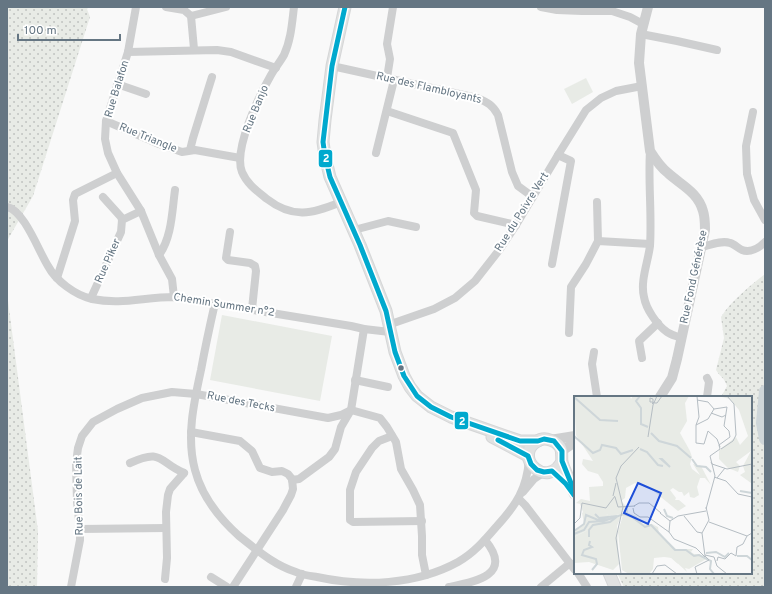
<svg xmlns="http://www.w3.org/2000/svg" width="772" height="594" viewBox="0 0 772 594" font-family="Overpass,sans-serif">
  <style>
    .grass { fill: url(#grass-dots) }
    .pitch { fill: #e8ebe6 }
    .lines { fill: none; stroke-linecap: round; stroke-linejoin: round }
    .river { stroke: #ced6d9; stroke-width: 12 }
    .secondary-casing { stroke: #d5d6d7; stroke-width: 13 }
    .minor { stroke: #cecfd0; stroke-width: 8 }
    .tertiary { stroke: #cecfd0; stroke-width: 10 }
    .secondary { stroke: #e1e2e2; stroke-width: 11 }
    .bus-1-casing { stroke: #fff; stroke-width: 8 }
    .bus-1 { stroke: #00a9ce; stroke-width: 5 }
    .bus-dot { fill: #657683; stroke: #fff; stroke-width: 1.5 }
    .labels { text-anchor: middle; dominant-baseline: central; stroke-width: 4; stroke-linejoin: round; paint-order: stroke }
    .street-label { font-size: 11px; fill: #657683; stroke: #fff }
    .inset-river { fill: none; stroke: #ced6d9; stroke-width: 2 }
    .inset-road { fill: none; stroke: #b5bdc3; stroke-width: 1 }
    .view { fill: #1d4ed8; fill-opacity: 0.15; stroke: #1d4ed8; stroke-width: 2 }
    .inset-edge { fill: none; stroke: #657683; stroke-width: 2 }
    .line-badge { stroke: #fff; stroke-width: 1.5 }
    .badge-label { font-size: 11px; text-anchor: middle; font-weight: bold; fill: #fff }
  </style>
  <defs>
    <pattern id="grass-dots" width="8" height="8" patternUnits="userSpaceOnUse"><rect width="8" height="8" fill="#e8ebe6"/><path d="M2 2h.1M6 6h.1" fill="none" stroke="#c0c3c0" stroke-width="1.8" stroke-linecap="round"/></pattern>
  </defs>
  <rect width="100%" height="100%" fill="#f9f9f9"/>
  <!-- grass -->
  <g class="grass">
    <polygon points="7,7 89,7 87,9 90,17 33,196 7,241"/>
    <path d="M765,274V587H624L617,573H751V397H721L727,386C724,377 720,377 716,370L724,338L721,317C732,300 749,287 765,274Z"/>
    <polygon points="7,293 38,531 37,587 7,587"/>
  </g>
  <!-- pitch -->
  <g class="pitch">
    <polygon points="586,78 593,92 572,104 564,89"/>
    <polygon points="222,315 332,336 320,401 210,380"/>
  </g>
  <g class="lines">
    <!-- river -->
    <polyline class="river" points="765,391 762,423 765,439"/>
    <defs>
      <g id="secondary">
        <polyline points="345,7 332,66 325,120 323,142 325,156 330,177 360,245 386,311 395,352 404,376 410,387 417,396 431,407 451,417 520,441 538,441"/>
        <polyline points="492,437 528,456"/>
        <path d="M562,461C548,490 513,458 536,442C540,439 545,438 550,440C554,441 558,444 560,447C563,452 561,457 562,462C565,472 571,483 575,493"/>
        <polyline points="609,573 615,587"/>
      </g>
    </defs>
    <!-- secondary casing -->
    <use href="#secondary" class="secondary-casing"/>
    <!-- minor -->
    <g class="minor">
      <polyline points="136,7 128,52 106,121 105,139 108,153 117,173 141,211 159,255 172,279 174,297"/>
      <polyline points="166,7 184,10 191,16 194,49"/>
      <path d="M294,7C292,23 291,40 284,55C280,62 275,68 271,75C259,96 233,150 242,172C247,184 257,191 267,199C293,219 312,214 341,202"/>
      <polyline points="541,7 557,10 582,11 612,11 630,17 643,24"/>
      <polyline points="191,16 226,7"/>
      <polyline points="641,34 677,41 717,50"/>
      <polyline points="128,52 217,50 231,52 276,68"/>
      <path d="M332,66L477,98C487,102 493,105 498,115L512,172L518,186L533,197"/>
      <polyline points="387,78 390,59 387,44 393,7"/>
      <polyline points="117,84 146,94"/>
      <polyline points="387,111 453,133 476,190 474,213 477,216 516,225"/>
      <polyline points="753,112 746,146 747,174 754,200 765,220"/>
      <polyline points="106,121 159,144 182,152 195,150 240,158"/>
      <polyline points="190,150 193,138 212,77"/>
      <path d="M650,151C648,182 652,214 650,246C648,262 640,281 644,297C646,309 657,325 667,332C671,335 677,336 681,338"/>
      <polyline points="376,153 394,80"/>
      <polyline points="103,197 121,217 122,220"/>
      <polyline points="597,202 598,241"/>
      <path d="M7,207C24,210 39,252 48,266C56,281 75,295 92,299C122,305 144,297 174,297L351,326L364,329L390,332"/>
      <polyline points="354,230 388,221 416,227"/>
      <polyline points="230,232 226,258 228,260 250,263 255,266 256,271 252,309"/>
      <path d="M702,247C710,245 722,240 730,243C734,244 738,248 742,250C750,253 759,248 765,242"/>
      <path d="M159,255C172,237 172,211 175,190"/>
      <polyline points="552,264 571,161 558,155"/>
      <polyline points="57,278 75,221 73,200 75,194 117,173"/>
      <polyline points="91,298 121,232 122,220 141,211"/>
      <path d="M215,303C210,325 205,348 201,370C194,402 186,437 195,470C202,497 219,518 239,536C257,550 274,565 296,572C302,575 310,576 317,577C363,587 416,585 458,562C474,553 485,540 497,526C516,505 527,489 529,459"/>
      <polyline points="388,325 434,309 455,298 475,281 500,249 516,225 558,155 586,110 601,98 616,91 642,86"/>
      <polyline points="569,333 571,287 586,264 598,241 650,244"/>
      <polyline points="594,352 592,364 597,397"/>
      <polyline points="642,358 639,341 658,323"/>
      <polyline points="355,380 388,387"/>
      <polyline points="707,397 709,382 707,378"/>
      <polyline points="191,432 240,441 252,451 260,468 272,472 282,471 288,474 292,479 293,489 291,495 283,510 233,587"/>
      <polyline points="392,436 379,441 372,448 356,472 350,490 350,520 353,522 422,521"/>
      <path d="M130,463C163,448 158,462 184,473"/>
      <polyline points="292,480 299,479 329,457 335,449 341,427 351,410 364,329"/>
      <polyline points="523,492 534,479 543,473"/>
      <polyline points="519,499 525,505 575,570"/>
      <polyline points="80,529 166,528"/>
      <polyline points="578,573 587,587"/>
      <polyline points="211,577 227,587"/>
      <polyline points="165,579 167,558 166,512 168,495 170,489 184,473"/>
      <polyline points="71,587 80,540 80,529 77,502 76,463 78,448 82,436 93,422 117,409 142,398 172,392 196,394 328,418 341,415 351,410 380,418 387,427 396,442 401,469 413,490 420,505 422,536 422,555 426,575"/>
      <polyline points="296,587 302,574"/>
      <path d="M449,587C475,582 514,575 485,540"/>
      <polyline points="541,587 570,563"/>
    </g>
    <!-- tertiary -->
    <g class="tertiary">
      <path d="M648,7L641,34L639,63L650,151C655,159 660,167 668,173C681,185 698,192 703,211C705,217 705,224 705,230L677,359L672,378L660,397"/>
      <polyline points="550,440 575,436"/>
      <polyline points="562,451 575,442"/>
    </g>
    <!-- secondary -->
    <use href="#secondary" class="secondary"/>
    <defs>
      <g id="bus-1">
        <polyline points="345,7 332,66 323,142 325,156 330,177 360,245 386,311 395,352 404,376 417,396 431,407 451,417 520,441 538,441 544,439 554,441 562,451 562,461 575,493"/>
        <polyline points="498,440 528,456 531,464 537,470 544,472 552,471 566,484 574,495"/>
      </g>
    </defs>
    <!-- bus-1 casing -->
    <use href="#bus-1" class="bus-1-casing"/>
    <!-- bus-1 -->
    <use href="#bus-1" class="bus-1"/>
  </g>
  <!-- markers -->
  <circle class="bus-dot" cx="401" cy="368" r="3.5"/>
  <g class="labels">
    <!-- street labels -->
    <g class="street-label">
      <text transform="translate(429 88) rotate(13)">Rue des Flambloyants</text>
      <text transform="translate(117 89) rotate(-73)">Rue Balafon</text>
      <text transform="translate(256 109) rotate(-68)">Rue Banjo</text>
      <text transform="translate(148 138) rotate(22)">Rue Triangle</text>
      <text transform="translate(522 212) rotate(-58)">Rue du Poivre Vert</text>
      <text transform="translate(108 261) rotate(-66)">Rue Piker</text>
      <text transform="translate(694 277) rotate(-78)">Rue Fond Générèse</text>
      <text transform="translate(224 305) rotate(9)">Chemin Summer n°2</text>
      <text transform="translate(241 402) rotate(11)">Rue des Tecks</text>
      <text transform="translate(79 496) rotate(-91)">Rue Bois de Lait</text>
    </g>
  </g>
  <!-- overview -->
  <g transform="translate(574 396)">
    <rect width="178" height="178" fill="#f9f9f9"/>
    <path d="M0,0H56L57,3L59,0H115L111,7L113,25L106,37L116,55L118,61L116,68L118,73L126,79L119,68L127,70L137,89L131,82H126L123,91L125,99L120,102L116,101L115,96L110,100L108,96H105L99,92L96,94L102,102L101,104H105L112,110L104,115L77,93L61,87L52,92L51,102L47,105L54,112V117L62,120L69,128H78L84,131L85,137L102,153H119L117,156L120,158H125L134,162L115,173L111,172L113,176L98,162L90,161L80,162L79,173L75,178H55L48,174L44,136L51,112L47,118L37,120L32,118L25,121L9,116L6,108L2,107L7,103L16,105L15,91L29,90V86L24,78L14,75L8,68L9,63L19,65L2,39ZM144,0H178L177,87L166,79L171,76L169,70L177,55L162,66L166,70L164,76L154,72L145,63V54L162,41L166,49L174,40L165,14L156,3ZM47,120L43,130L45,168L39,174L15,166L0,167V141L12,135L18,126H30Z" fill="#e8ebe6"/>
    <path d="M12,114H17L25,121L30,117L37,120L47,118L37,124L18,126L12,135L0,141V136L10,127L8,117ZM75,136L78,144L86,148L73,157L72,162L68,159L70,154L68,156L63,152L66,151L71,154L74,150L75,149L74,155L78,148ZM89,158H99L102,163L111,158L118,163H106L103,165L104,168L96,161L98,159L90,160Z" fill="#e8ebe6"/>
    <path class="inset-river" d="M66,0L62,5L67,12V28L74,31M0,1L26,24L44,25M77,37L85,45L103,50L117,62M0,40L19,57L26,54L28,49L42,52L47,58L59,54M66,53L73,56L84,69L89,70M87,63H88L96,71ZM118,63L123,70L132,71L137,76M166,95L178,97M90,113L93,120L99,122M21,118L25,122L43,120M0,135L10,128L12,119L24,124L35,123M0,138L10,134L15,126L30,125L50,118L58,121L71,131L77,129L101,154H112L120,160L125,159L137,165L136,173L140,178M15,141V134L19,129L36,126L44,120M16,145L15,149L18,151L10,154L8,159L22,163L23,168L18,174M132,157L142,156L151,161L155,157M163,160H173L178,164"/>
    <path class="inset-road" d="M123,4L134,6L140,13M78,8L79,7V3L76,2V6H78L81,7H83L88,0M137,17L148,21L152,19M122,29L134,23L140,13L153,11L150,30L155,35L156,41L145,49M122,29V47L130,48L134,35L143,43L146,51M122,29L125,21L123,0M74,41L79,9L83,0M147,53L159,45L162,39L160,8L153,0M137,66L138,68L153,73L178,68M140,81L152,85L164,98L178,101M143,82L151,72M39,100L42,87M41,101L44,111L61,110M60,110L65,107H75L87,117M59,112L60,117L66,121H74L95,136M132,113L141,80L136,60L146,53L145,49M86,117L96,125M110,120L123,136L128,137M96,125L95,136L100,143L122,152L131,161M96,125L104,120L132,115M135,126L173,140M0,128L6,122L8,107L32,112L41,100M131,159L140,161L143,170L153,178M143,165L144,161L151,163L157,157L162,160L163,151L169,148L173,140L178,137M47,178L42,142L49,111L42,82L47,70L65,51M78,178L83,170L91,169L103,178M123,178L121,171L135,164L131,160L128,137L135,124L132,111"/>
    <path class="view" d="M64,87L87,97L74,128L50,117Z"/>
    <rect width="178" height="178" class="inset-edge"/>
  </g>
  <g class="line-badge">
    <rect x="318" y="149" width="15" height="19" rx="4" fill="#00a9ce"/>
    <rect x="454" y="411" width="15" height="19" rx="4" fill="#00a9ce"/>
  </g>
  <g class="badge-label">
    <text x="326" y="162">2</text>
    <text x="462" y="425">2</text>
  </g>
  <!-- border -->
  <rect width="772" height="594" fill="none" stroke="#657683" stroke-width="16"/>
  <!-- scale -->
  <path d="M18 34v6h102v-6" fill="none" stroke="#657683" stroke-width="2"/>
  <text x="24" y="34" font-size="12" fill="#657683" stroke="#ffffff" stroke-width="3" paint-order="stroke">100 m</text>
</svg>
